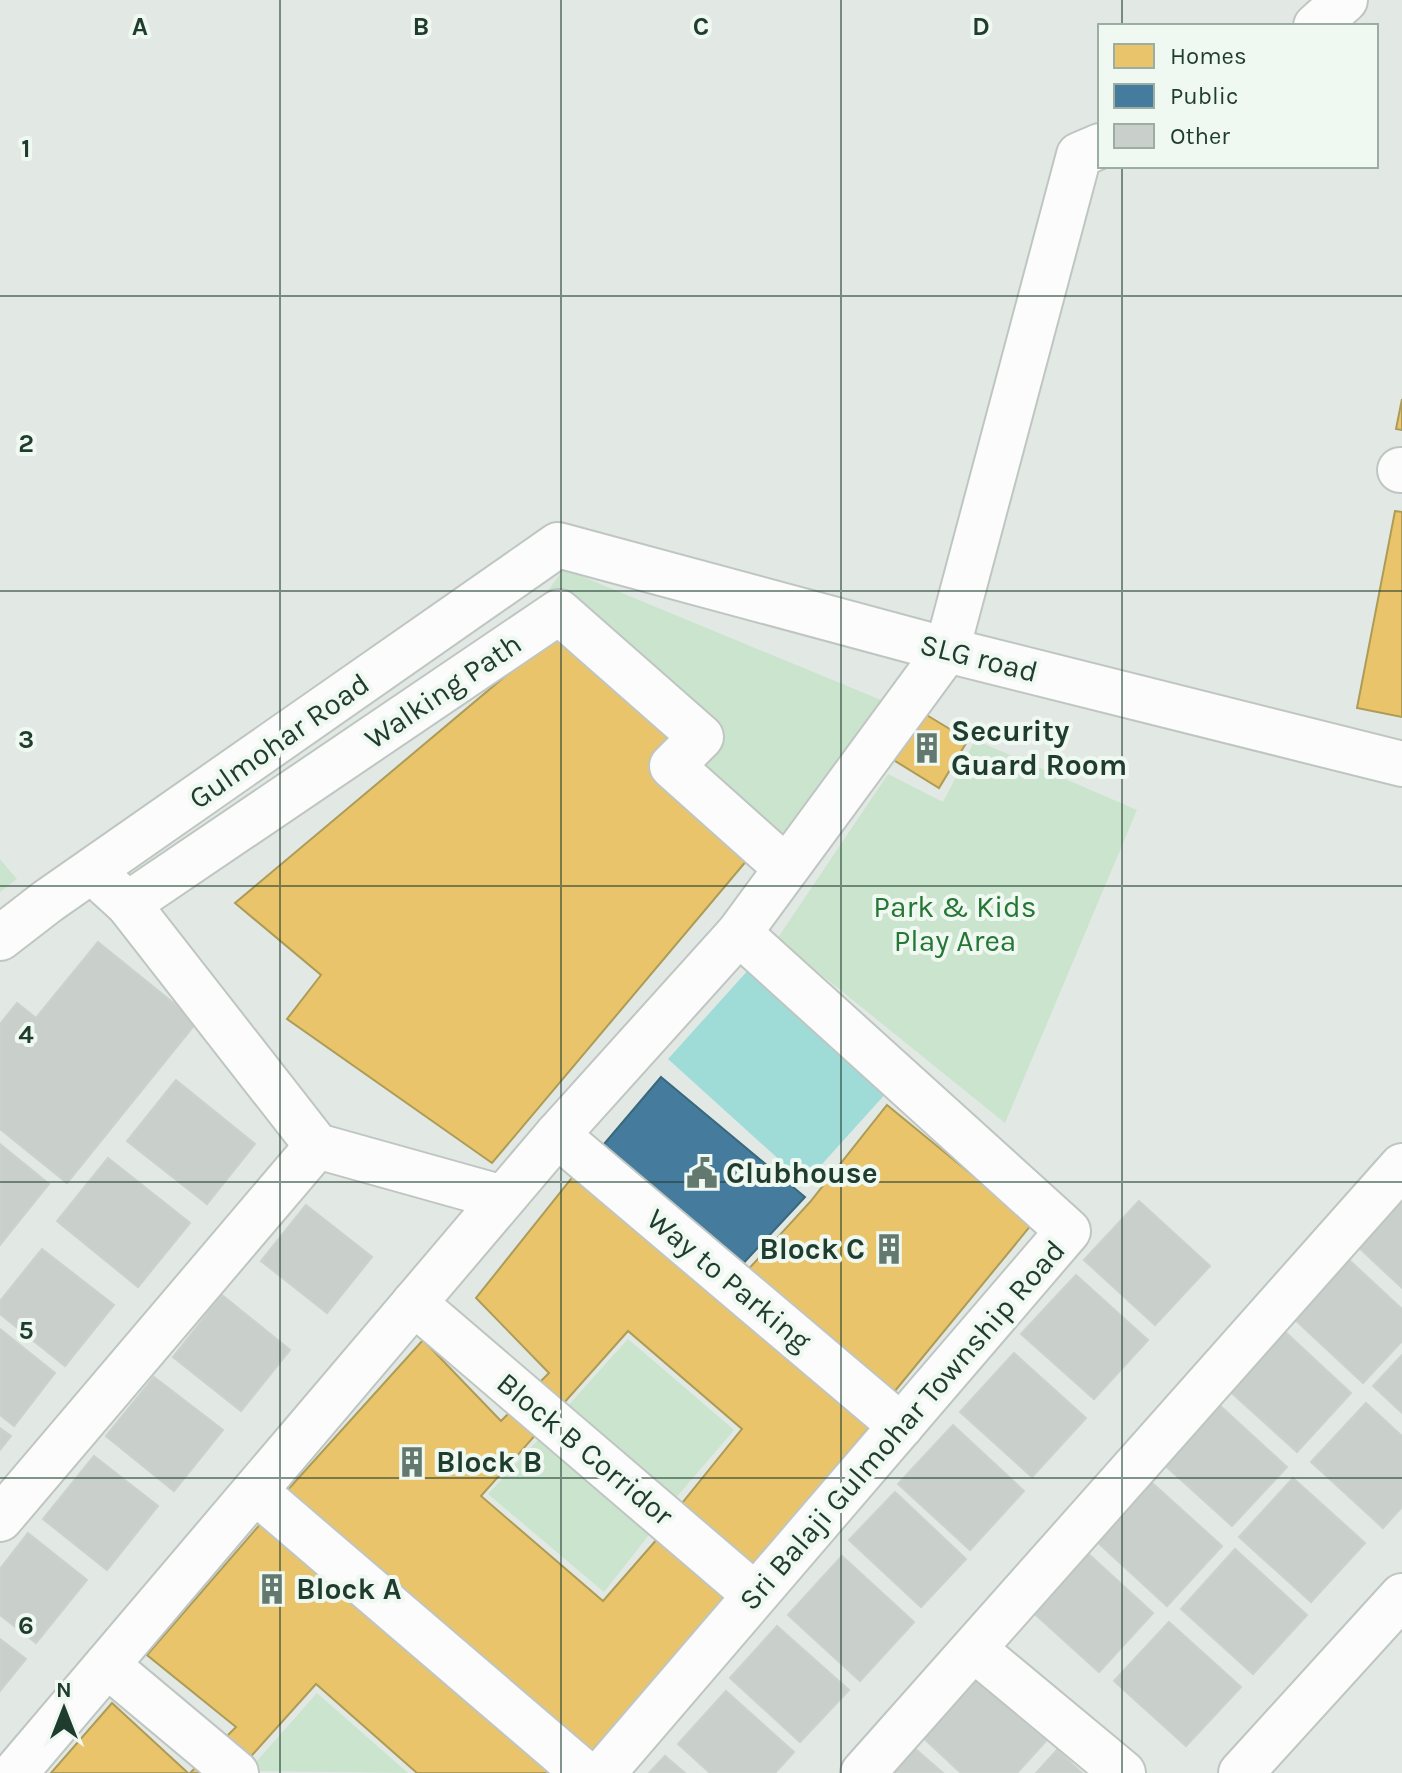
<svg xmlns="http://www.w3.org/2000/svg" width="1402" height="1773" viewBox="0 0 1402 1773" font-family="Karla,sans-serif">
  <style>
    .green { fill: #cae4cd }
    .water { fill: #9fdcd7 }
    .homes { fill: #e9c46a; stroke: #ac9c58; stroke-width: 2 }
    .public { fill: #457b9d; stroke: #3a687c; stroke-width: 2 }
    .building { fill: #c9d0cc; stroke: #cbd2ce; stroke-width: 2 }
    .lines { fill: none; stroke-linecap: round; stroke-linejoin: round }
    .minor-casing { stroke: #bfc6c2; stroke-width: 48 }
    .minor { stroke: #fbfcfb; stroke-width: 44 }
    .grid { fill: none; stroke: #1f3d2f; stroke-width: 2; stroke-opacity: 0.55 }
    .labels { text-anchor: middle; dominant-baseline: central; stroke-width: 8; stroke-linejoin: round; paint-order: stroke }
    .street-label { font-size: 30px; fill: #1f3d2f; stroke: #f0f8f2 }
    .poi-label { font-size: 30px; font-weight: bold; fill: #1f3d2f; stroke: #f0f8f2; text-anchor: start }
    .park-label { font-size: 30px; fill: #267735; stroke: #f0f8f2 }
    .grid-label { font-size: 26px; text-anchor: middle; font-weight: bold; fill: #1f3d2f; stroke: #f0f8f2; stroke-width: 8; stroke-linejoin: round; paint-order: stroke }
  </style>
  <rect width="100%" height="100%" fill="#e2e9e5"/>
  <!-- green -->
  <g class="green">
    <polygon points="564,569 881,700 774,848 688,767 714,739 546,593"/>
    <polygon points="975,740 1137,810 1005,1123 777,939 888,774 943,802"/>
    <polygon points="0,859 17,879 0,892"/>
    <polygon points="628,1339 734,1430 668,1507 558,1417"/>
    <polygon points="549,1428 659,1522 604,1592 488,1494"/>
    <polygon points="317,1693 408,1773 248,1771"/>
  </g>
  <!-- water -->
  <polygon class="water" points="750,968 888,1091 805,1183 668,1059"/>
  <!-- homes -->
  <g class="homes">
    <polygon points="1402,399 1402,430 1396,429"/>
    <polygon points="1395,511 1402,512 1402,717 1357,708"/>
    <polygon points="565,626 693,735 661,768 748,859 492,1163 287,1019 321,975 235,903"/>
    <polygon points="915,708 968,740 939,788 887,756"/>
    <polygon points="887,1105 1032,1224 890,1397 744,1274 810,1202"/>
    <polygon points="575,1174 872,1424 747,1573 674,1513 742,1429 628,1331 481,1496 603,1601 665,1530 734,1592 589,1754 284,1494 423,1340 501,1421 549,1373 476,1298"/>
    <polygon points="262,1522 554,1773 417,1773 316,1684 236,1773 190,1773 236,1727 147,1655"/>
    <polygon points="112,1703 188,1773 51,1773"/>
  </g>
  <!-- public -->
  <polygon class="public" points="661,1077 805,1197 739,1268 599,1150"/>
  <!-- building -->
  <g class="building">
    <polygon points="98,942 197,1022 67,1183 0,1129 0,1024 17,1003 36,1018"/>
    <polygon points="176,1080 255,1144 207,1204 127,1141"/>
    <polygon points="0,1144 49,1184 0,1245"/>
    <polygon points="108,1158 190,1223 138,1287 57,1221"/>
    <polygon points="1402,1194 1402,1288 1355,1244"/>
    <polygon points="1139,1201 1210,1266 1155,1325 1084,1260"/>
    <polygon points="306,1205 372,1257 327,1313 261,1261"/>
    <polygon points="42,1249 114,1305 65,1366 0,1314 0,1301"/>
    <polygon points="1347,1258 1402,1309 1402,1341 1363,1383 1292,1317"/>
    <polygon points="1076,1275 1148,1340 1094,1399 1021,1334"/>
    <polygon points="222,1295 290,1350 241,1411 173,1357"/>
    <polygon points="1280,1327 1351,1393 1297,1452 1225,1387"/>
    <polygon points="0,1329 55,1373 14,1426 0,1415"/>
    <polygon points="1014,1353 1086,1418 1032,1477 960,1412"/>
    <polygon points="1402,1355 1402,1413 1373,1386"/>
    <polygon points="154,1377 223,1430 174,1491 106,1436"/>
    <polygon points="1215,1401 1287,1467 1232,1526 1160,1461"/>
    <polygon points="1366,1403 1402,1436 1402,1507 1383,1528 1311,1462"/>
    <polygon points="953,1425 1024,1491 970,1550 898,1484"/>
    <polygon points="0,1428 11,1436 0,1450"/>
    <polygon points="94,1456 158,1506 107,1570 43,1519"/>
    <polygon points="1293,1478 1365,1543 1311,1602 1239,1537"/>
    <polygon points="1150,1481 1222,1546 1167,1606 1095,1540"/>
    <polygon points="895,1492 966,1559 921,1607 849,1540"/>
    <polygon points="28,1533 87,1580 36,1643 0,1615 0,1569"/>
    <polygon points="1082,1548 1153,1613 1099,1672 1027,1607"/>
    <polygon points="1235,1549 1307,1615 1253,1674 1181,1609"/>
    <polygon points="842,1556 914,1622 860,1681 788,1615"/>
    <polygon points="1169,1622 1241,1687 1186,1746 1114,1681"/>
    <polygon points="777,1626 849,1690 800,1742 730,1678"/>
    <polygon points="0,1639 26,1659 0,1691"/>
    <polygon points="974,1675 1046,1741 1017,1773 961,1773 920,1735"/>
    <polygon points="726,1691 794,1752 775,1773 710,1773 678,1744"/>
    <polygon points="912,1746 943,1773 888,1773"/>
    <polygon points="1057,1750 1082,1773 1036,1773"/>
    <polygon points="665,1756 685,1773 649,1773"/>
  </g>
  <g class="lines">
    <defs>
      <g id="minor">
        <polyline points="1316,26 1345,0"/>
        <polyline points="1400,470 1402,470"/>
        <polyline points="106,884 128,904 317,1146 503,1198"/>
        <polyline points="128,904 559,612 701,737 672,766 786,868"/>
        <polyline points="0,938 48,901 558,545 947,650 1402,764"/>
        <polyline points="557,1135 901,1426"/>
        <polyline points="414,1303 755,1595"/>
        <polyline points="255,1491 584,1773"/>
        <polyline points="0,1519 317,1146"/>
        <polyline points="975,1650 1123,1773"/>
        <polyline points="107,1665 236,1773"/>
        <polyline points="15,1773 557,1135 739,933 947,650 1079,155 1100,146"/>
        <polyline points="603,1773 1068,1231 739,933"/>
        <polyline points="863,1773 1402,1166"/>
        <polyline points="1241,1773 1402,1596"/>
      </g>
    </defs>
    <!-- minor casing -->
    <use href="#minor" class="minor-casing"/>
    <!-- minor -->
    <use href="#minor" class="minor"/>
  </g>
  <!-- grid -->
  <path class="grid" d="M280,0V1773M561,0V1773M841,0V1773M1122,0V26M1122,166V1773M0,296H1402M0,591H1402M0,886H1402M0,1182H1402M0,1478H1402"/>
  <!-- icons -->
  <defs>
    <symbol id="building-bare" viewBox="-9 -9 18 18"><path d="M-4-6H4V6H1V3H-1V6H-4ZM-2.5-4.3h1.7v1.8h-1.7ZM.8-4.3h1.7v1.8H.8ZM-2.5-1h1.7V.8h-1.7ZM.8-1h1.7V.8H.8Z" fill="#63796f" stroke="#f0f8f2" stroke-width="2.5" paint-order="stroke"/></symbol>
    <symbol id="civic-bare" viewBox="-9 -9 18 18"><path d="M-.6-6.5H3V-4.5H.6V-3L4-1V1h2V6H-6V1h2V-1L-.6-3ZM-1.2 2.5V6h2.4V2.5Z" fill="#63796f" stroke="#f0f8f2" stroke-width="2.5" paint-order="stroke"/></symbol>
  </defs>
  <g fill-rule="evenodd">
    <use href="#building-bare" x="905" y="726" width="44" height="44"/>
    <use href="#civic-bare" x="680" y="1151" width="44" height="44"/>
    <use href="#building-bare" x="867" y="1227" width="44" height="44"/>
    <use href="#building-bare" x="390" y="1440" width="44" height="44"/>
    <use href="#building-bare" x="250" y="1567" width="44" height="44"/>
  </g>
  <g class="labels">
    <!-- street labels -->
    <g class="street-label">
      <text transform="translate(979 658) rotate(14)">SLG road</text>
      <text transform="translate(443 691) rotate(-34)">Walking Path</text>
      <text transform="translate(279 741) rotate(-35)">Gulmohar Road</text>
      <text transform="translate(729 1280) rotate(40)">Way to Parking</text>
      <text transform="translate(902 1425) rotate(-49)">Sri Balaji Gulmohar Township Road</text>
      <text transform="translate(585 1449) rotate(40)">Block B Corridor</text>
    </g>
    <!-- poi labels -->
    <g class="poi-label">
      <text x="951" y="731">Security<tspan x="951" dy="34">Guard Room</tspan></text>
      <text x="726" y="1173">Clubhouse</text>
      <text x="865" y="1249" text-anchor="end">Block C</text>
      <text x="436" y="1462">Block B</text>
      <text x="296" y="1589">Block A</text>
    </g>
    <!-- park labels -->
    <g class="park-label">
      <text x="955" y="907">Park &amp; Kids<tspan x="955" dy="34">Play Area</tspan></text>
    </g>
  </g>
  <g class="grid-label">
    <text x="140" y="35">A</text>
    <text x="421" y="35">B</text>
    <text x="701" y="35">C</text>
    <text x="981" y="35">D</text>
    <text x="26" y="157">1</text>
    <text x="26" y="452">2</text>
    <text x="26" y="748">3</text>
    <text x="26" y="1043">4</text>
    <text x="26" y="1339">5</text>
    <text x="26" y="1634">6</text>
  </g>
  <!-- legend -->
  <rect x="1098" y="24" width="280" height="144" fill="#f0f8f2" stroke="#9cada4" stroke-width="2"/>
  <rect x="1114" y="44" width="40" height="24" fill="#e9c46a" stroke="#9cada4" stroke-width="2"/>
  <text x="1170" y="64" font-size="24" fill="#1f3d2f">Homes</text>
  <rect x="1114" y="84" width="40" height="24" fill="#457b9d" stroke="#9cada4" stroke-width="2"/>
  <text x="1170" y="104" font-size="24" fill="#1f3d2f">Public</text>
  <rect x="1114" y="124" width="40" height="24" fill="#c9d0cc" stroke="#9cada4" stroke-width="2"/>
  <text x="1170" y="144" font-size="24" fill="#1f3d2f">Other</text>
  <!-- north arrow -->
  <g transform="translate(64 1709)" stroke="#f0f8f2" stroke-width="6" paint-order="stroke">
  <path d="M0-6L14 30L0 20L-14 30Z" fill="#1f3d2f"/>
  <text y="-12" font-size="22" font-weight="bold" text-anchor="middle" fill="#1f3d2f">N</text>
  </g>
</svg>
